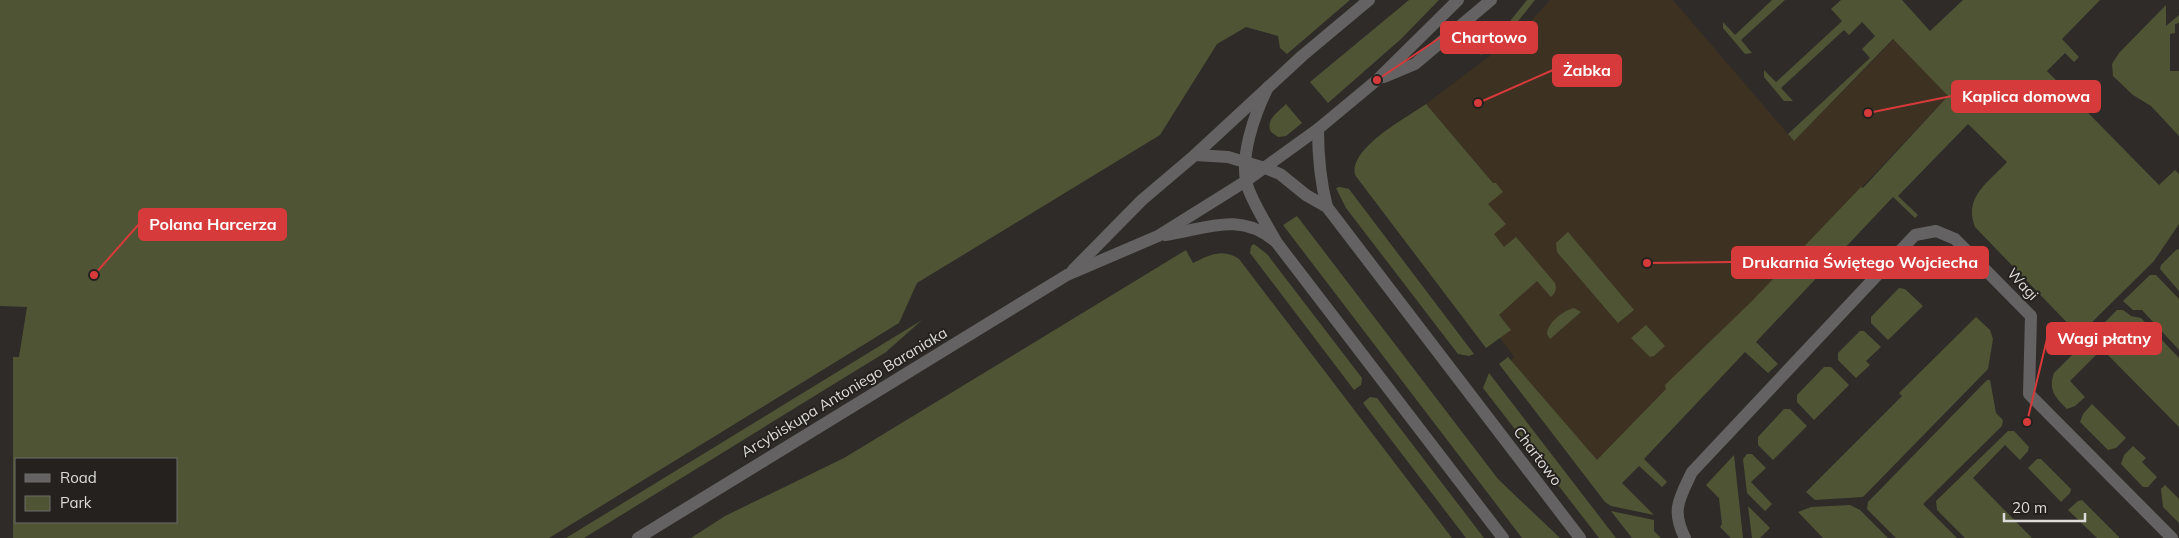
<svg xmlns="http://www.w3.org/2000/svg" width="2179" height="538" viewBox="0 0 2179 538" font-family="Mulish,sans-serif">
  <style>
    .commercial { fill: #3d3122 }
    .green { fill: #4f5534; fill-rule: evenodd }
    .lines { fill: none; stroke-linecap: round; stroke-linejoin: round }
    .minor { stroke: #656263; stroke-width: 12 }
    .labels { text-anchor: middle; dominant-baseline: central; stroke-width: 4; stroke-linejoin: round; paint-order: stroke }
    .street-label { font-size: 15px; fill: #dedcda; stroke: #24211e }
    .leader { fill: none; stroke: #d73a3a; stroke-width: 2 }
    .callout-dot { fill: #d73a3a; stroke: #24211e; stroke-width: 2 }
    .callout { fill: #d73a3a; stroke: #d73a3a; stroke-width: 2 }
    .callout-label { font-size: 16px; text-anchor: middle; font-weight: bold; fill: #fff }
  </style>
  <rect width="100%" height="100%" fill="#2e2b28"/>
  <!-- commercial -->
  <polygon class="commercial" points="1550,0 1673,0 1794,141 1894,39 1948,96 1593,472 1509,362 1514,357 1500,338 1450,215 1493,183 1426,104 1520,33"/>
  <!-- green -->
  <g class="green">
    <path d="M0,0H1350L1287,54L1280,48L1278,36L1246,27L1217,44L1160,135L917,283L899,323L549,538H13V357H19L27,307L0,306ZM16,459H176V522H16Z"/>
    <polygon points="1409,0 1439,0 1401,39 1328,103 1310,82"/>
    <polygon points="1527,0 1535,0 1506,36 1481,55 1479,48 1502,31"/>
    <polygon points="1772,0 1785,0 1741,40 1752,53 1745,54 1723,28 1723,22 1735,35"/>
    <path d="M1841,0H1902L1930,31L1963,0H2100L2062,39L2079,57L2074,62L2065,53L2047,71L2159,185L2175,170L2179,174V224L2154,261L2079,335L1975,227C1963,197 1989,182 2007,162L1968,124L1898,196L1918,215L1915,218L1893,197L1756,342L1778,364L1768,373L1745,352L1644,459L1667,482L1662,487L1639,466L1622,483L1654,515L1611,506L1605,502L1499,364L1508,357L1597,460L1666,389L1665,385L1751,302L1861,187L1863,188L1948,96L1893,39L1794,141L1788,134L1870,58L1862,49L1875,36L1862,22L1849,35L1844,30L1781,88L1793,101H1784L1764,77V70L1776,82L1839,24L1842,21L1831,9Z"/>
    <polygon points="2166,5 2166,26 2179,15 2179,23 2175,24 2175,33 2170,34 2170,71 2179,71 2179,136 2151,106 2133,95 2113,76 2112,64 2119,53"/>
    <path d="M1286,104L1302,123L1286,136L1278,137L1271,132C1265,120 1278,112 1286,104Z"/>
    <path d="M1426,104L1493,183H1496L1503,192L1488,204L1506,224L1494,234L1504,247L1516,237L1555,283C1557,289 1556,292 1551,297L1537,281L1499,315L1511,330L1486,348L1355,175C1349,148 1406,118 1426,104Z"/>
    <polygon points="1340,187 1349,189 1474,354 1469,356 1458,354 1346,208 1336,188"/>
    <polygon points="1297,216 1498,479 1560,538 1522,538 1283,225"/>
    <polygon points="1568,232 1634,310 1618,323 1557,252 1556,243"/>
    <polygon points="1254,244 1267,254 1362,378 1361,385 1354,390 1250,253 1251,246"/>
    <polygon points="2179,249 2179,291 2160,269 2161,265 2176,250"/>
    <path d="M1186,250L1193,263C1209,255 1223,248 1239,259L1452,538H691L725,516L844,458Z"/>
    <polygon points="2150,275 2156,275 2179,299 2179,350 2142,310 2133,310 2123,301"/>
    <polygon points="1899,288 1905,289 1923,306 1888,340 1871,323 1871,317"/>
    <path d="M1574,308L1581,312L1550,339L1547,334C1547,323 1564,310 1574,308Z"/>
    <path d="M2117,310H2123L2131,316L2141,318L2179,358V427L2102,349L2070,381L2085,397L2075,406L2067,409C2055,397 2048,390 2054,373Z"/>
    <polygon points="1976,317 1990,330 1993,339 1988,369 1863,497 1815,500 1806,492 1902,396 1899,393"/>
    <polygon points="922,320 886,352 584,538 566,538"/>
    <polygon points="1646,325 1665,346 1654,356 1650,357 1631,338"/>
    <polygon points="1860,331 1864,331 1881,347 1866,361 1870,365 1856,378 1838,360 1838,353"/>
    <polygon points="1824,367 1831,367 1849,385 1814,420 1797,402 1797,395"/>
    <polygon points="1489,373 1616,538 1599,538 1483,388"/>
    <polygon points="1987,380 1990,380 1996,413 2003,420 2002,426 1923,504 1957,538 1896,538 1867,509 1868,502"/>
    <polygon points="1370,397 1377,398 1484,538 1466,538 1363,403"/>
    <polygon points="2092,404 2126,438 2116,448 2108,450 2080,422 2083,414"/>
    <polygon points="1784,409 1790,409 1807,426 1773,460 1758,445 1758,437"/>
    <polygon points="2008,431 2014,431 2029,447 2028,451 2020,460 2005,445 1973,478 2032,538 1965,538 1937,510 1936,501"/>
    <polygon points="2133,446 2146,458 2142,462 2157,477 2148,487 2143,487 2121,464 2124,455"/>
    <polygon points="1747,454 1752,454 1766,468 1751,482 1772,504 1765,511 1747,493 1743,459"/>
    <polygon points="1734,455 1743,538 1731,538 1720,527 1722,524 1719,498 1706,485"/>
    <polygon points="2037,459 2041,459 2071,489 2070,493 2061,502 2028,468"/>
    <polygon points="2165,485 2179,499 2179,523 2163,507 2161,489"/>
    <polygon points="2082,500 2119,537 2119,538 2097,538 2068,510 2078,501"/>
    <polygon points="1850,505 1860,510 1888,538 1823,538 1798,512 1811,507"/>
    <polygon points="1748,506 1770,528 1760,538 1752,538"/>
    <polygon points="1611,511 1654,520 1654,531 1661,538 1632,538"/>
  </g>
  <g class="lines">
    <!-- minor -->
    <g class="minor">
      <polyline points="1384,77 1415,64 1491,0"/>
      <path d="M1268,87C1255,113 1238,159 1248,188C1255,207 1267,225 1277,243L1503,538"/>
      <path d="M1318,129C1318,156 1320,180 1327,207"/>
      <polyline points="1195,155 1228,157 1265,168 1280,174 1306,195 1327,207 1580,538"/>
      <path d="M1165,235C1205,229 1240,211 1275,241"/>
      <polyline points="1073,270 1142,200 1195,155 1302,56 1369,0"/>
      <polyline points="638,538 1067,275 1158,236 1246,181 1318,129 1377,80 1458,0"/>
      <path d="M1685,538C1671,510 1679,499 1692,472L1915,235L1936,231L1955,239L2031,316L2029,394L2172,538"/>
    </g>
  </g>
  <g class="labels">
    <!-- street labels -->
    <g class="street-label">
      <text transform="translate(2023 284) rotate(47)">Wagi</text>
      <text transform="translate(844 392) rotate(-31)">Arcybiskupa Antoniego Baraniaka</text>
      <text transform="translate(1538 456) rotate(53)">Chartowo</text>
    </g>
  </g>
  <!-- callouts -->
  <path class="leader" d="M1377 80L1441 37M1478 103L1553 70M1868 113L1952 96M94 275L139 224M1647 263L1732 262M2027 422L2047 339"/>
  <g class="callout-dot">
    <circle cx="1377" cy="80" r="5"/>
    <circle cx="1478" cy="103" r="5"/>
    <circle cx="1868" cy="113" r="5"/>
    <circle cx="94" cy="275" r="5"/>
    <circle cx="1647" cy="263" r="5"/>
    <circle cx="2027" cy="422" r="5"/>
  </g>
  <g class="callout">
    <rect x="1441" y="22" width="96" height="31" rx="5"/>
    <rect x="1553" y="55" width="68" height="31" rx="5"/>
    <rect x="1952" y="81" width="148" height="31" rx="5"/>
    <rect x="139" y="209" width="147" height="31" rx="5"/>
    <rect x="1732" y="247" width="256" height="31" rx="5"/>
    <rect x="2047" y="323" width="114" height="31" rx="5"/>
  </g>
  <g class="callout-label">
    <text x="1489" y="43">Chartowo</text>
    <text x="1587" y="76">Żabka</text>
    <text x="2026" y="102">Kaplica domowa</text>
    <text x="213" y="230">Polana Harcerza</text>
    <text x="1860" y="268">Drukarnia Świętego Wojciecha</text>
    <text x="2104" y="344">Wagi płatny</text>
  </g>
  <!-- legend -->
  <rect x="15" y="458" width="162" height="65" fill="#24211e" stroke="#6e6c69"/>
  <rect x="25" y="474" width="25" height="8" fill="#656263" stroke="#6e6c69"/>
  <text x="60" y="483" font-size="15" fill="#dedcda">Road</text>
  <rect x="25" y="496" width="25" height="15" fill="#4f5534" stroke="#6e6c69"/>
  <text x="60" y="508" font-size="15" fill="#dedcda">Park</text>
  <!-- scale -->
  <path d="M2004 513v8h81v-8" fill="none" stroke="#dedcda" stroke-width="2.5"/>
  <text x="2012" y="513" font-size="15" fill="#dedcda" stroke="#24211e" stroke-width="4" paint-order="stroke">20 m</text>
</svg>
